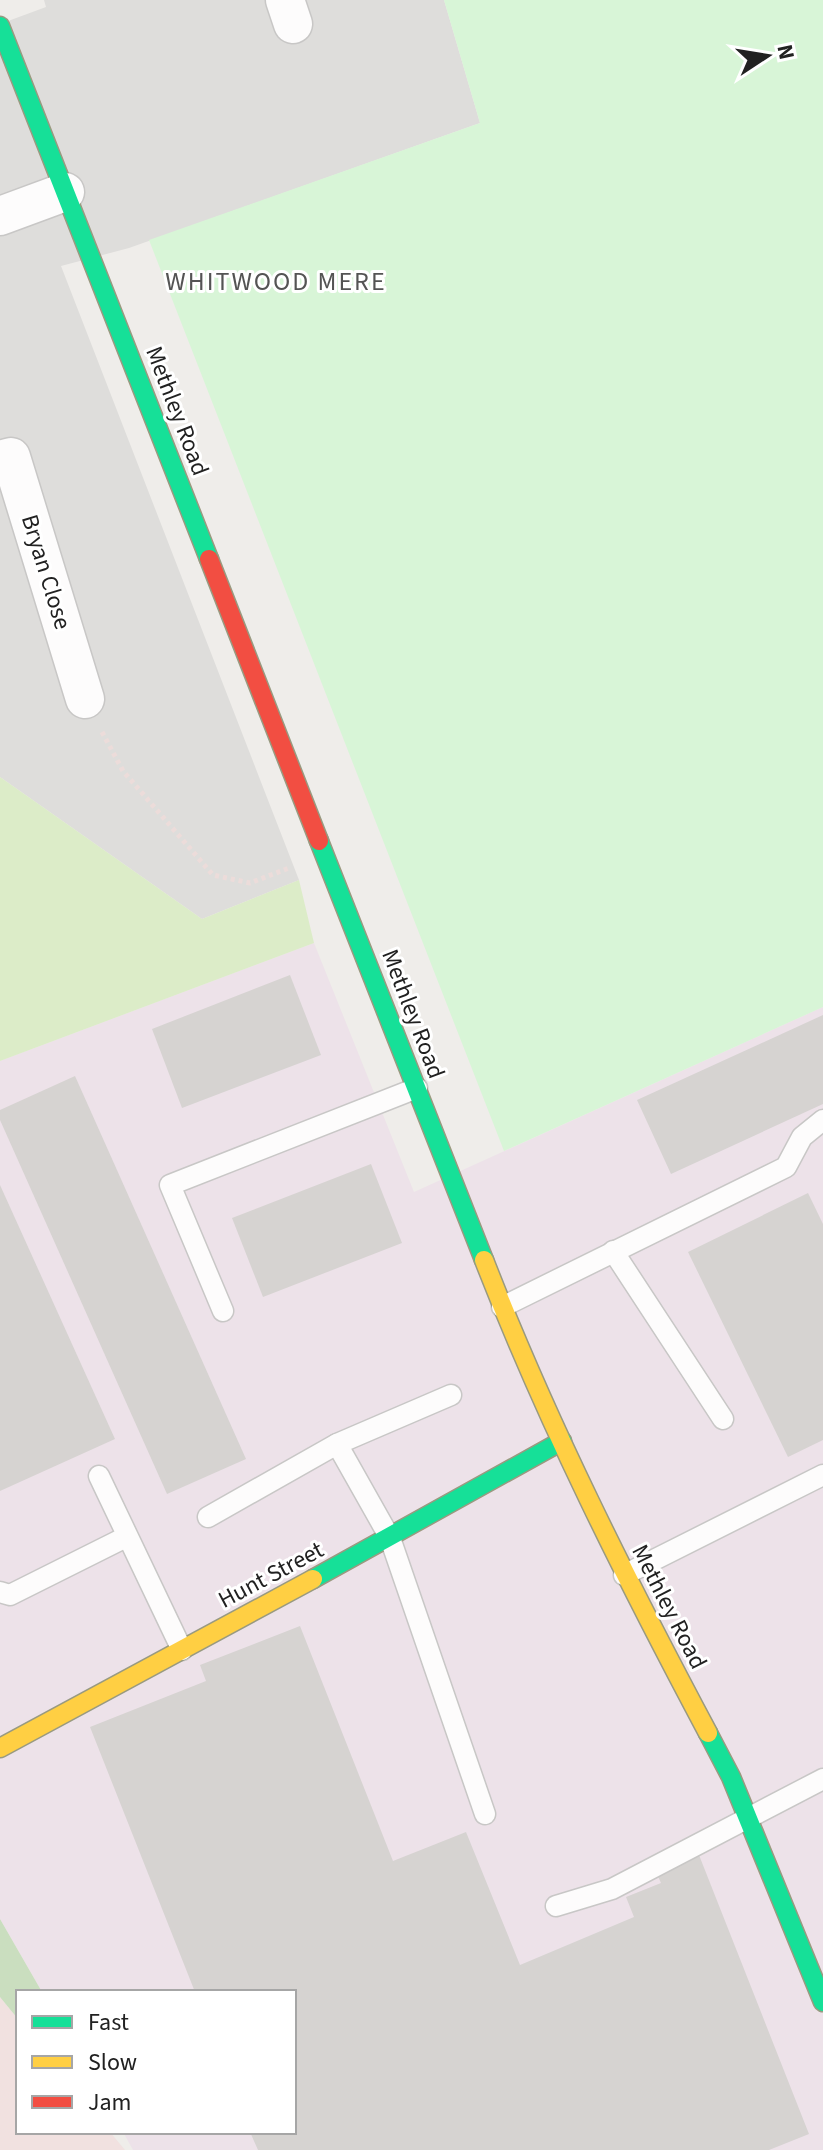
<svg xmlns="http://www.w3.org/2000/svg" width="823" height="2150" viewBox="0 0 823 2150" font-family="'Source Sans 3',sans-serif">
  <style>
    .residential { fill: #dedddb }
    .commercial { fill: #f1e1e0 }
    .industrial { fill: #ede2e9 }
    .grass { fill: #dcecc8 }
    .forest { fill: #cadebf }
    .park { fill: #d8f5d7 }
    .building { fill: #d6d3d1 }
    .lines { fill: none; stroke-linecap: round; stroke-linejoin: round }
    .lane-casing { stroke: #c8c7c6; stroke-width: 23 }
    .street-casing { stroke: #c8c7c6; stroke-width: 41 }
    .fast-casing { stroke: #999a80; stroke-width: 21 }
    .slow-casing { stroke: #999a80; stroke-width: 21 }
    .jam-casing { stroke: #999a80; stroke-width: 21 }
    .path { stroke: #ecdcda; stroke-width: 5; stroke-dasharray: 4 4; stroke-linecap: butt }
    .lane { stroke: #fdfcfc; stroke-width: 20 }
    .street { stroke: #fdfcfc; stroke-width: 38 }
    .fast { stroke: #16e098; stroke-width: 18 }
    .slow { stroke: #ffcf43; stroke-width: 18 }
    .jam { stroke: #f24e42; stroke-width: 18 }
    .labels { text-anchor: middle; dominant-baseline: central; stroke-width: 6; stroke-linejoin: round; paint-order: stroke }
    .street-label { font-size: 24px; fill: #212121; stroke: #fff }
    .neighbourhood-label { font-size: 26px; letter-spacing: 2px; fill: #545454; stroke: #fff }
  </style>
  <rect width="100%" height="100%" fill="#efedea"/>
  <!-- residential -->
  <polygon class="residential" points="44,0 444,0 480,123 129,248 61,266 299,880 202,919 0,777 0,24 46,7"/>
  <!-- commercial -->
  <polygon class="commercial" points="0,1997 18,2019 18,2132 110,2132 125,2150 0,2150"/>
  <!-- industrial -->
  <polygon class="industrial" points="314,943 414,1192 823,1007 823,2150 133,2150 123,2132 294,2132 294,1992 42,1992 0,1919 0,1061"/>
  <!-- grass -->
  <polygon class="grass" points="0,777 202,919 299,880 314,943 0,1061"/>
  <!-- forest -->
  <polygon class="forest" points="0,1919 42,1992 18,1992 18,2019 0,1997"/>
  <!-- park -->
  <polygon class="park" points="444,0 823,0 823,1007 504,1151 149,240 480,123"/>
  <!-- building -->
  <g class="building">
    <polygon points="290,975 321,1055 182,1108 152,1029"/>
    <polygon points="823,1015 823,1104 671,1174 637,1100"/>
    <polygon points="75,1076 246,1459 167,1494 0,1120 0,1110"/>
    <polygon points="371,1164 402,1243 263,1297 232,1218"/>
    <polygon points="0,1185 115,1439 0,1491"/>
    <polygon points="808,1193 823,1224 823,1440 788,1457 688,1252"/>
    <polygon points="300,1626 393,1861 466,1832 520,1965 634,1917 626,1897 661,1883 656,1872 699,1855 809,2134 769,2150 258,2150 250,2132 294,2132 294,1992 195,1992 90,1727 206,1681 200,1665"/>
  </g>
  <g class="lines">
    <defs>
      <g id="lane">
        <polyline points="613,1251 723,1419"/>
        <polyline points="502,1307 786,1167 802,1137 823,1120"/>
        <polyline points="223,1311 170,1185 417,1088"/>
        <polyline points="451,1395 337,1444 390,1538 485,1814"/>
        <polyline points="99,1476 182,1650"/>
        <polyline points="208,1517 337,1444"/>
        <polyline points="624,1575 823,1475"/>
        <polyline points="0,1592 10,1595 126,1537"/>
        <polyline points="556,1906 612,1889 823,1779"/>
      </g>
      <g id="street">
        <polyline points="285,0 293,24"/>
        <polyline points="0,216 65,192"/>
        <polyline points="0,460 11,457 85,699"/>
      </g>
      <g id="fast">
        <polyline points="0,26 209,559"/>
        <polyline points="319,841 484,1260"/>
        <polyline points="313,1579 562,1441"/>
        <polyline points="708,1733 731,1777 823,2002"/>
      </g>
      <g id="slow">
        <path d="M484,1260C547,1422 626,1579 708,1733"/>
        <polyline points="0,1748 313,1579"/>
      </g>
      <polyline id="jam" points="209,559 319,841"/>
    </defs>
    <!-- lane casing -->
    <use href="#lane" class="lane-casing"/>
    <!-- street casing -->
    <use href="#street" class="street-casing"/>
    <!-- fast casing -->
    <use href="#fast" class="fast-casing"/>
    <!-- slow casing -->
    <use href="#slow" class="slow-casing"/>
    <!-- jam casing -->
    <use href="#jam" class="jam-casing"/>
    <!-- path -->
    <polyline class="path" points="102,732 123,771 213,875 250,883 289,868"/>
    <!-- lane -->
    <use href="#lane" class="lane"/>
    <!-- street -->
    <use href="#street" class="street"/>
    <!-- fast -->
    <use href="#fast" class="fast"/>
    <!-- slow -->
    <use href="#slow" class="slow"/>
    <!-- jam -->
    <use href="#jam" class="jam"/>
  </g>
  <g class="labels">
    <!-- street labels -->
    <g class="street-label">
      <text transform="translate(177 411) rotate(69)">Methley Road</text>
      <text transform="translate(46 572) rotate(73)">Bryan Close</text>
      <text transform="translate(413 1014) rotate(69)">Methley Road</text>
      <text transform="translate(271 1575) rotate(-28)">Hunt Street</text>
      <text transform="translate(669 1607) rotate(63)">Methley Road</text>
    </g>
    <!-- neighbourhood labels -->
    <g class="neighbourhood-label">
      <text x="276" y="281">WHITWOOD MERE</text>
    </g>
  </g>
  <!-- legend -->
  <rect x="16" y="1990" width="280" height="144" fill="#ffffff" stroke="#a6a6a6" stroke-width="2"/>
  <rect x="32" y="2016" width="40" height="12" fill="#16e098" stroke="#a6a6a6" stroke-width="2"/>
  <text x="88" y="2030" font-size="24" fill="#212121">Fast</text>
  <rect x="32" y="2056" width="40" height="12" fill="#ffcf43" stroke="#a6a6a6" stroke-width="2"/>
  <text x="88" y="2070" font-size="24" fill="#212121">Slow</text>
  <rect x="32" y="2096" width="40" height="12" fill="#f24e42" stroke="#a6a6a6" stroke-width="2"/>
  <text x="88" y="2110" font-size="24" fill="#212121">Jam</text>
  <!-- north arrow -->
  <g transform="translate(767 56) rotate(78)" stroke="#ffffff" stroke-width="6" paint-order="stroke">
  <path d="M0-6L14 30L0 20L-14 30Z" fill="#212121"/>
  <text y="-12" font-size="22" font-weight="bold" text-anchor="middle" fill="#212121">N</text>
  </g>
</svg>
